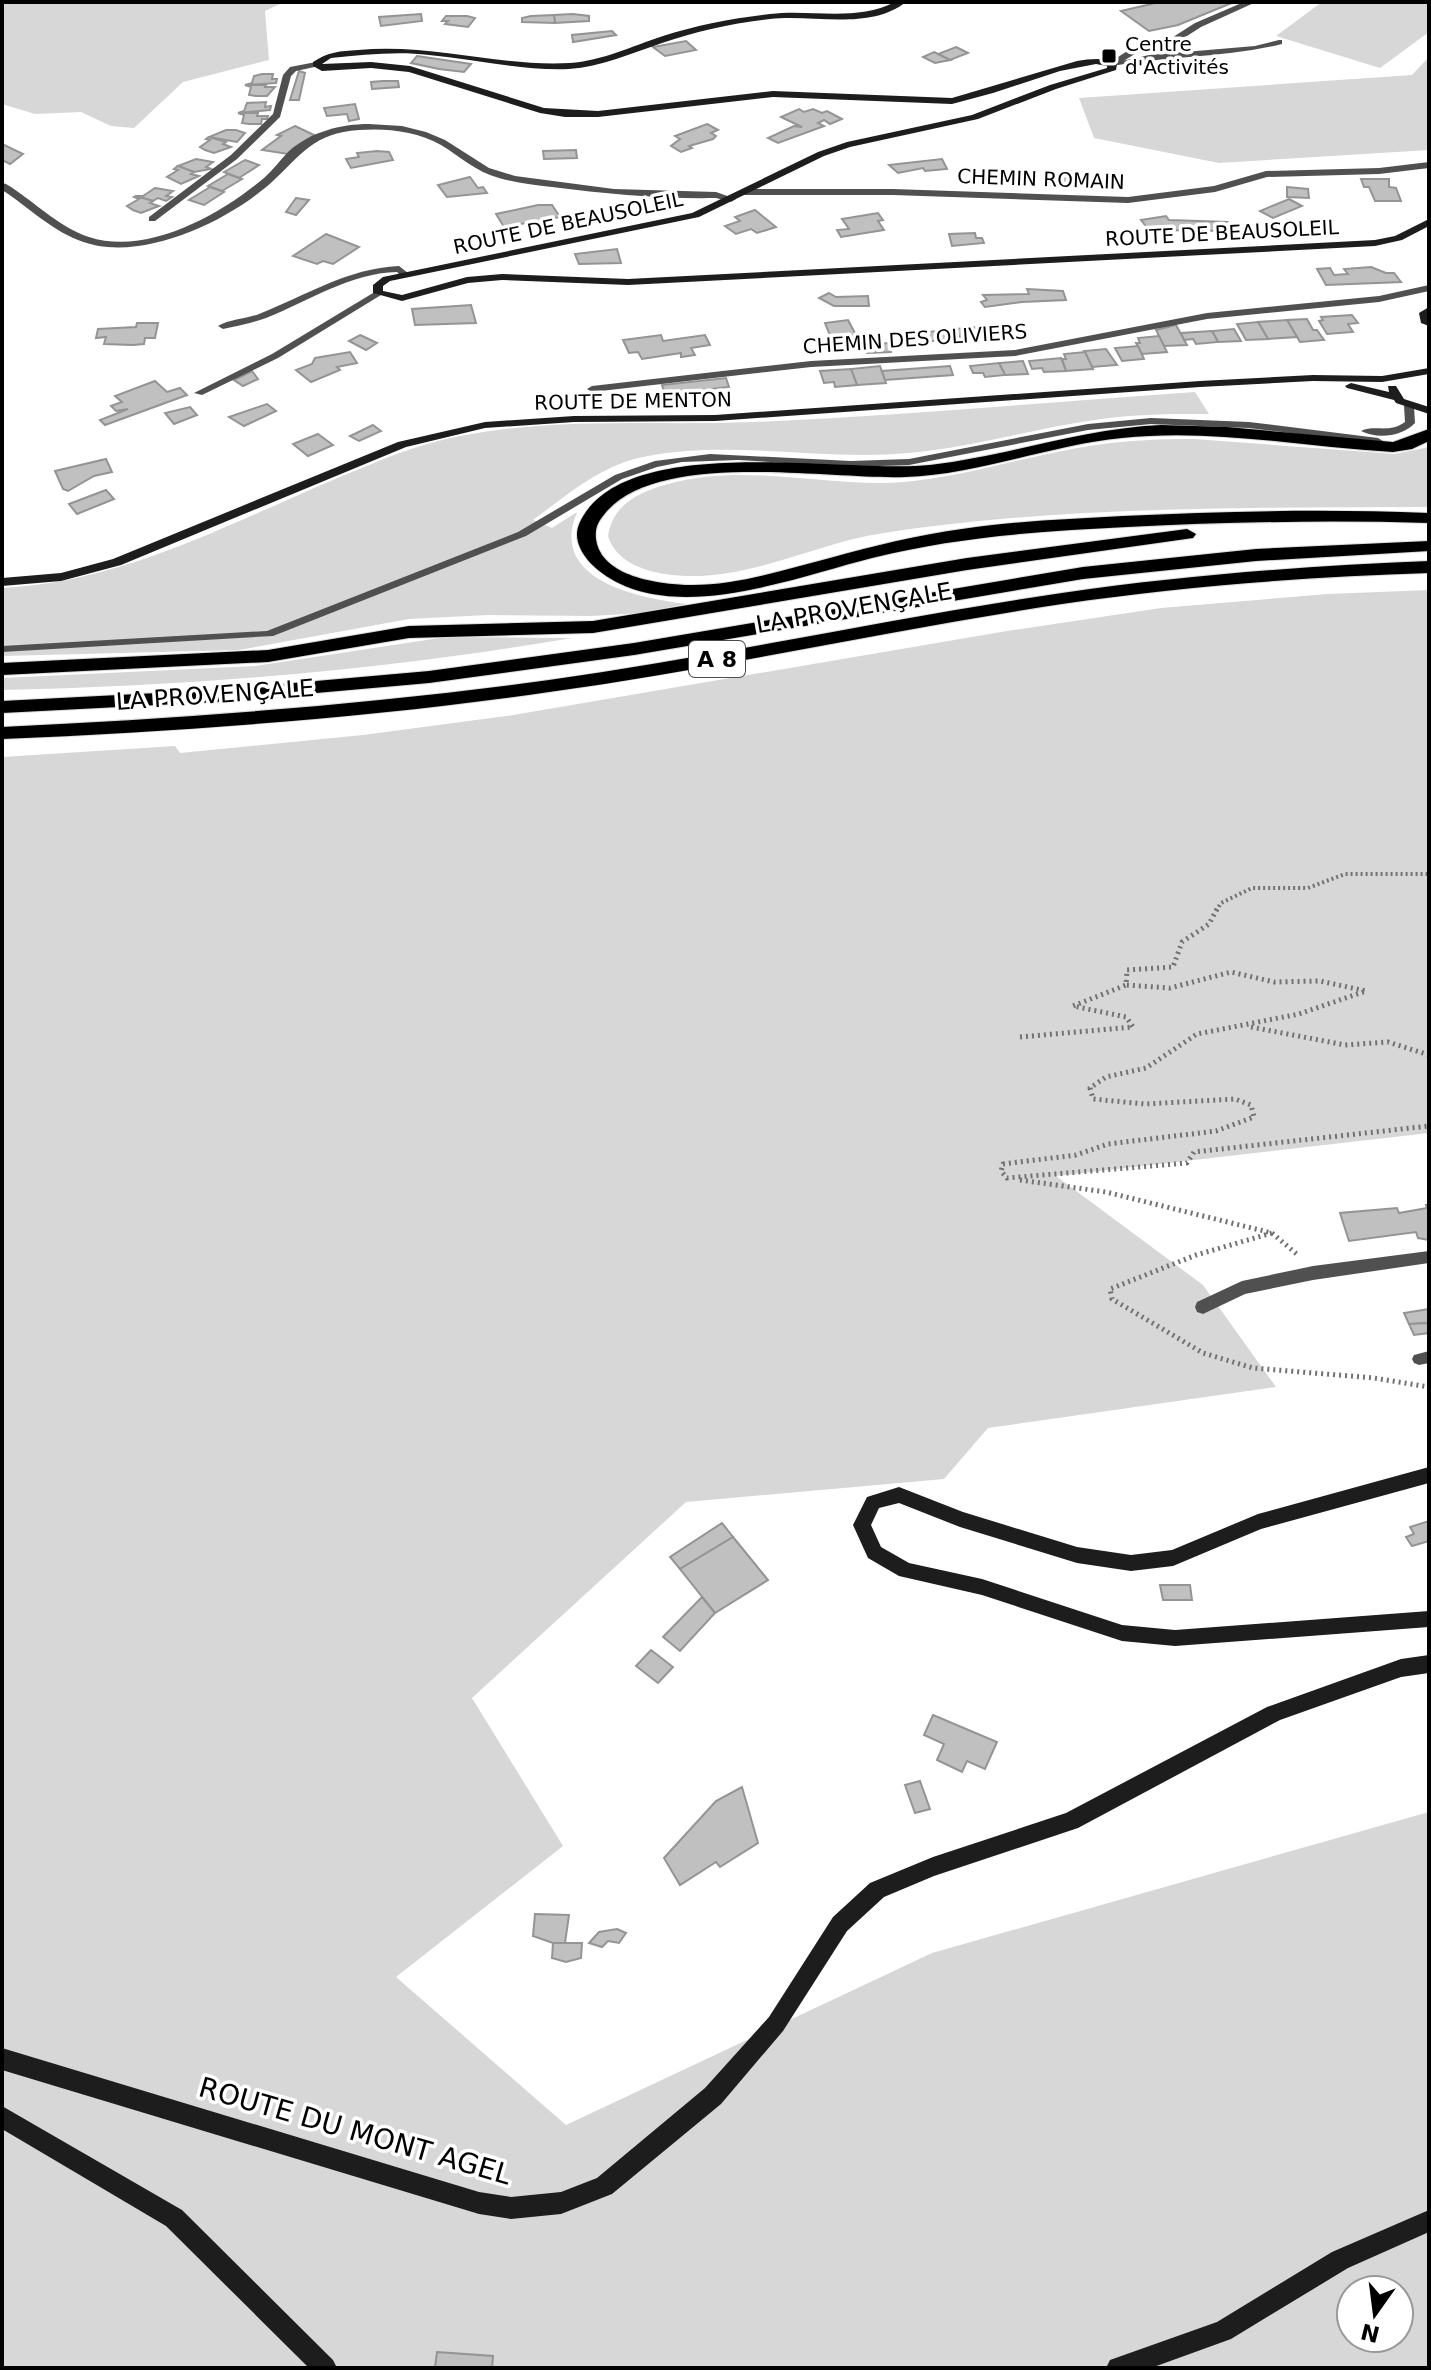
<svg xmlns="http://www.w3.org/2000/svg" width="1431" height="2370" viewBox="0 0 1431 2370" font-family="'DejaVu Sans',sans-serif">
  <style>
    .green { fill: #d7d7d7; fill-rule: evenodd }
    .building { fill: #c0c0c0; stroke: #949494; stroke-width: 2 }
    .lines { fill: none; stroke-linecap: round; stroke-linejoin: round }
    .highway-casing { stroke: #dbdbdb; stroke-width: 2 }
    .path-far1 { stroke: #727272; stroke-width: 4; stroke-dasharray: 2 3; stroke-linecap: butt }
    .path { stroke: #727272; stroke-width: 5; stroke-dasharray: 2 4; stroke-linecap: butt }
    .lane { fill: #505050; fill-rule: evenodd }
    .street { fill: #505050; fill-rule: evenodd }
    .secondary { fill: #1d1d1d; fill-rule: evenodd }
    .highway { fill: #000; fill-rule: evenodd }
    .poi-dot { fill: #000; stroke: #fff; stroke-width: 3 }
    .labels { text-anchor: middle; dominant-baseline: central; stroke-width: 7; stroke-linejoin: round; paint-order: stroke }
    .far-poi-label { font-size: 20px; fill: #000; stroke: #fff; text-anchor: start }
    .far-street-label { font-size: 20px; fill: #000; stroke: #fff }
    .shield { fill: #fff; stroke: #4c4c4c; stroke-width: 2 }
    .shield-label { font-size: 22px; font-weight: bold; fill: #000 }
    .street-label { font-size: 24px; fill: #000; stroke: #fff }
    .near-street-label { font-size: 28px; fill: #000; stroke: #fff }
  </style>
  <rect width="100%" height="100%" fill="#fff"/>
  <!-- green -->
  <g class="green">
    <polygon points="2,2 284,2 265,11 269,60 183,82 134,128 111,126 81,112 35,114 2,104"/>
    <polygon points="1322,2 1429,2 1429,32 1380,68 1276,36"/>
    <polygon points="1429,57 1429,150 1219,163 1094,138 1079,98 1412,75"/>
    <path d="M1195,392L1209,414C1168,414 1128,414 1088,421C1028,430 969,448 909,453C823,461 733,440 648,456C602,464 570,493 533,520L552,528L577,512C548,580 638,598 687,604L641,613L592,616L488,615L409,619L239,650L2,656V588C119,583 227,525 333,480C369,465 404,449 442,440C543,416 651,426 754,422C901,416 1048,402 1195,392Z"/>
    <path d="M1194,439L1395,454L1429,447V507C1262,508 1093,506 926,527C900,530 874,534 849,540C790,556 727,584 665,574C641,570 616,561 608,536C613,504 639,492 668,484C745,462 826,488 905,482C970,476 1032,454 1096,445C1129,440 1161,439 1194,439Z"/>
    <path d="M1429,590V1133L1056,1176L1203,1285L1276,1387L988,1428L944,1479L686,1502L472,1698L563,1846L396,1977L566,2125L932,1953L1429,1812V2368H2V757L175,746L180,753L363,735L513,715L1007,631L1161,608L1328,594ZM1351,2290H1399V2338H1351Z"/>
    <path d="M446,637L572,638C384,670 193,686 2,690V678L255,666Z"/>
  </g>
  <!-- building -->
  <g class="building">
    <polygon points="1160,2 1234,2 1178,25 1149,31 1121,11"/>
    <polygon points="421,14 422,21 381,26 379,17"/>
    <polygon points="573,14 589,16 589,21 555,23 554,15"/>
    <polygon points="554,15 555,23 522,22 522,18 531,16"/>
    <polygon points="446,16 467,16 475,18 468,27 445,24 448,21 442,21"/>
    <polygon points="612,31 616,35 573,42 572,35"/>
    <polygon points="686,41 696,50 665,56 653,47"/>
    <polygon points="956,47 968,53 950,60 938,54"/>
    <polygon points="934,52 950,60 935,63 923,57"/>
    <polygon points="417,56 471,64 464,72 439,69 411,63"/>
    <polygon points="299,71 305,73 299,100 290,100"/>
    <polygon points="262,74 273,74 272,79 277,79 276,83 245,85 252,83 254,76"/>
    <polygon points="383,81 398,81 399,87 372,89 371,82"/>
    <polygon points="245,85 266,85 265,87 275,87 267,96 256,96 249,95 251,87"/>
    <polygon points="266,102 265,107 271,106 270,110 238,113 244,111 247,103"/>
    <polygon points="355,104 359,119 349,121 347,114 327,116 324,108"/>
    <polygon points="799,109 804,112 813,109 822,113 827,111 842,119 830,124 824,120 818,123 824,126 778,143 768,138 794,126 802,127 781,117"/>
    <polygon points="238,113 258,113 257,116 268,116 267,119 262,119 261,124 249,124 242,123 244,115"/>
    <polygon points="707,124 718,130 711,133 716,136 713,139 689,146 692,148 681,152 671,146 680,139 675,136"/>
    <polygon points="295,126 314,135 288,154 262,150 281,136 277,135"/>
    <polygon points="226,130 236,130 245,133 237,142 209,137"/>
    <polygon points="209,137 226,142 223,144 231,147 214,153 205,150 200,147 210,140 206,139"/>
    <polygon points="2,144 23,154 10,164 2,160"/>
    <polygon points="576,150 577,158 544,159 543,151"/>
    <polygon points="377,151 389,152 393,160 351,168 346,159 359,157 357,153"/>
    <polygon points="196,159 213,162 206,167 211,169 194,172 178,166"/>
    <polygon points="942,159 947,169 925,171 923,168 898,173 889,165"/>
    <polygon points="245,160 259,165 239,178 224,172"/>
    <polygon points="178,166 194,172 191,174 199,176 181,184 167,177 178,170 174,169"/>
    <polygon points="1074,171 1087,174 1089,178 1099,178 1102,183 1082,186 1080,183 1053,184 1044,179 1056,173"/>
    <polygon points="228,174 242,179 222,191 208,186"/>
    <polygon points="470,177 478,188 483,187 487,193 447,197 438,185"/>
    <polygon points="1361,179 1389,179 1389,187 1396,188 1401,201 1375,201 1369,187 1364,187"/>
    <polygon points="210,187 224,192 204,205 189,200"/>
    <polygon points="1287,187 1308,189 1309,198 1287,197"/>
    <polygon points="155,188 173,191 166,196 172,197 166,201 158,198 153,201 136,196 143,196"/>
    <polygon points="136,196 153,201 150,203 159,206 141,213 133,210 127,206 139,199 134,197"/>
    <polygon points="296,198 309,200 296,215 286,212"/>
    <polygon points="1289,199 1302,206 1273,218 1260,211"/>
    <polygon points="538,205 552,205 560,217 504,227 496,214"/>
    <polygon points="755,210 776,227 757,233 751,229 736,234 725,226 740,221 735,217"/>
    <polygon points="878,213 883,220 878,221 884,230 841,237 837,230 849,229 842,219"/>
    <polygon points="1166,216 1169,220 1228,222 1229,231 1149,230 1141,220"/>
    <polygon points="975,233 976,238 982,238 984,243 952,246 949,234"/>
    <polygon points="326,234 359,247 333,264 323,261 317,264 293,256"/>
    <polygon points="617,249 621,263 579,264 575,254"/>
    <polygon points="1371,267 1386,273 1394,273 1401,282 1326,285 1317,269 1330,268 1334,275 1348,274 1344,269"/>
    <polygon points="1027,289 1063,291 1066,300 1022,302 985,307 981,302 987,300 983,295 1029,294"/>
    <polygon points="829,293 836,297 868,296 869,306 834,306 819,298"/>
    <polygon points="471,305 476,323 415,325 412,309"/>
    <polygon points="1352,315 1358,323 1348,324 1353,332 1327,334 1319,321 1323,320 1321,317"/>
    <polygon points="1307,319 1313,330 1317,330 1324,340 1300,342 1287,320"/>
    <polygon points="848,320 856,335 831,338 825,323"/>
    <polygon points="1287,320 1297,337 1268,339 1258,322"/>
    <polygon points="1258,322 1268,339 1246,340 1237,324"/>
    <polygon points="137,323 158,323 155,338 145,338 144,344 133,345 104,344 106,337 96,338 98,329 136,327"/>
    <polygon points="1176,325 1187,345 1164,346 1156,330"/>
    <polygon points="974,327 976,331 1009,329 1012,334 961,340 955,329"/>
    <polygon points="955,329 960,338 915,343 910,334"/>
    <polygon points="1234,329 1241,341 1218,342 1212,331"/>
    <polygon points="1212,331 1218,342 1196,344 1193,339 1184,340 1181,333"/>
    <polygon points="360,335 377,343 366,350 349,341"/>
    <polygon points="661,335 663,341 705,335 710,345 691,348 695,355 681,357 681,353 642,359 638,352 629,353 623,340"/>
    <polygon points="1159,336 1167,352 1142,354 1136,343 1140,343 1138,338"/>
    <polygon points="889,343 891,352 867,353 865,345"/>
    <polygon points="1138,346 1144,359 1122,361 1115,348"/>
    <polygon points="1106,349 1117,365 1092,367 1084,351"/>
    <polygon points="350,352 357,363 337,367 340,370 311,382 296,370 312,364 315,358"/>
    <polygon points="1085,352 1093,369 1066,371 1062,359 1066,359 1064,354"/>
    <polygon points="1061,358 1066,371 1044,372 1042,368 1032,369 1029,361"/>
    <polygon points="1023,361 1028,374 1005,375 999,363"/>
    <polygon points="999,363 1005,375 985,377 983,373 973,373 970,366"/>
    <polygon points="880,366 886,383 857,385 851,369"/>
    <polygon points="950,366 953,375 885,380 882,371"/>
    <polygon points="851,369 857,385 835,387 834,382 824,383 820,371"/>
    <polygon points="252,371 258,379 243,386 234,380"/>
    <polygon points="726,378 729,387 665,394 662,385"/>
    <polygon points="155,381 167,392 180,388 187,395 105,425 100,420 128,409 116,411 111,406 122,402 115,396"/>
    <polygon points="267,404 276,411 244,426 229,417"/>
    <polygon points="190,407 197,415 174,424 165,413"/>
    <polygon points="373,425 381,431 359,441 350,436"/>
    <polygon points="318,434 333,445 308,456 293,444"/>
    <polygon points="106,459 112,472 94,476 68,491 63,489 55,471"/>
    <polygon points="106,490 114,499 77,514 69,504"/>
    <polygon points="1426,1205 1429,1205 1429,1240 1418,1238 1416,1232 1349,1241 1340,1213 1397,1208 1399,1213 1427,1208"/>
    <polygon points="1429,1309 1429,1323 1409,1324 1404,1313"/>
    <polygon points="1429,1323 1429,1333 1414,1335 1409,1324"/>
    <polygon points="1429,1521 1429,1541 1412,1546 1406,1537 1414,1534 1410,1527"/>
    <polygon points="722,1523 733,1537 680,1569 670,1557"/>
    <polygon points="733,1537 768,1580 715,1613 680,1569"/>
    <polygon points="1160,1585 1190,1585 1192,1600 1163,1600"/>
    <polygon points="702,1597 715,1613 680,1651 663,1637"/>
    <polygon points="651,1650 673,1667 658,1683 636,1666"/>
    <polygon points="933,1715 997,1742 985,1769 967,1761 962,1772 937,1760 944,1744 924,1735"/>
    <polygon points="920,1781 930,1809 915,1813 905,1785"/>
    <polygon points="742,1787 758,1843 720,1867 716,1862 680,1885 664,1858 716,1801"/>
    <polygon points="535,1914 569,1915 565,1943 553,1943 533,1936"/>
    <polygon points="617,1929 626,1933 619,1943 608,1941 602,1947 589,1943 599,1932"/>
    <polygon points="553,1943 582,1943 581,1958 566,1962 552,1958"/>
    <polygon points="437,2352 493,2356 492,2368 435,2368"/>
  </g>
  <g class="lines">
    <defs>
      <g id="highway">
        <path d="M1161,425L1227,427L1393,442L1429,429V441L1412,449L1393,452C1303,447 1212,428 1122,438C1049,445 978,475 905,477C828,480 653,448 603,516C597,523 595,530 596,539C601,577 659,584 688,585C736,586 783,570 830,558C873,546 917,535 962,529C1016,521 1069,519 1123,516C1225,511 1327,509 1429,513V523C1328,520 1228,522 1127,527C1041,531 956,537 872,558C796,577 673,626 602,573C587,562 570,542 580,522C624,430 845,474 930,465C1009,456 1079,429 1161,425Z"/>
        <polygon points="1187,529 1196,534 1193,538 967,570 593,633 409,638 268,662 2,675 2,663 268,650 409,626 593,621 967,558"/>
        <polygon points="1429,541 1429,551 1256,561 1083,579 634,655 429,683 216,702 2,713 2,701 216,690 429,671 634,643 1083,567 1256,549"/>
        <path d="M1429,561V573C1306,577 1184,586 1062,604C890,630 721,668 549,692C368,718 185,731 2,739V727C185,718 368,705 549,680C721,656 890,618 1062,593C1184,575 1306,566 1429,561Z"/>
      </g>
    </defs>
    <!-- highway casing -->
    <use href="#highway" class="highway-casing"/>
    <!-- path-far1 -->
    <polyline class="path-far1" points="1216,911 1221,903 1252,888 1308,888 1345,874 1429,874"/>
    <!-- path -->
    <g class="path">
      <polyline points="1217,909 1209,924 1182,942 1173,967 1127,970 1126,985 1170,988 1231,972 1274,982 1320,981 1366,991 1299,1014 1197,1034 1146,1068 1106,1077 1090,1088 1093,1099 1145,1104 1235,1099 1251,1105 1254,1117 1216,1131 1108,1144 1076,1155 1003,1164 1001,1171 1007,1178 1187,1163 1194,1152 1429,1126"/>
      <polyline points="1251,1027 1345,1045 1388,1042 1429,1055"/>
      <polyline points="1020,1037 1133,1027 1126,1017 1073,1006 1126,985"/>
      <polyline points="1020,1180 1106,1192 1272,1233 1196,1255 1110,1289 1112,1299 1203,1353 1253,1368 1374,1378 1429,1387"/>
      <polyline points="1272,1233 1299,1256"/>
    </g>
    <!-- lane -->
    <g class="lane">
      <path d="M1279,40H1282V44C1226,58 1168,56 1112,66L1108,64L1149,55L1255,46Z"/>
      <polygon points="316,62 319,62 319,66 296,71 291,76 280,117 237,159 155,221 149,221 149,217 231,155 273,114 283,75 290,67"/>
      <polygon points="1429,162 1429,168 1379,174 1267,177 1215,192 1128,203 893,195 745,195 741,192 745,189 893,189 1128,197 1214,186 1266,171 1379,168"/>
      <path d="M399,266L408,273V277H402L397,272C350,273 309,301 266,318C252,323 237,326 223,329L218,326C230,319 246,319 259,314C305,296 348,268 399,266Z"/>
      <polygon points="1429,285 1429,291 1379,302 1207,319 1015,356 811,367 592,392 587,389 592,386 811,361 1015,350 1207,313 1379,296"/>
      <polygon points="378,290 381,291 381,295 278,358 202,395 194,393 272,354"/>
      <path d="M1409,403L1414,406L1415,423C1402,437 1377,439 1361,431C1375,424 1389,434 1405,422L1404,406Z"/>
      <polygon points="1151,418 1249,422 1378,438 1383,441 1378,444 1249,428 1151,424 1088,430 909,465 851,467 738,460 682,462 657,467 622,479 526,536 273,636 2,652 2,646 267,631 518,532 615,475 655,461 710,454 851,461 909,459 1088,424"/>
      <polygon points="1429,1351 1429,1363 1419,1365 1414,1363 1412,1359 1414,1355"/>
    </g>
    <!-- street -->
    <g class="street">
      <polygon points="1244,2 1256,2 1201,27 1176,43 1135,54 1115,66 1107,64 1129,50 1170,39 1195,23"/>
      <path d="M369,124L402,126L426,132L445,140L489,168L515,176L614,189L716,192L736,199L731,202L716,198C661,199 607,194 552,187C534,185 516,183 499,178C476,172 461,157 441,145C416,131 387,128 359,130C314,133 302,154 273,181C228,222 138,265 78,240C50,229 27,206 2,190V183L6,184C33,200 58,227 89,237C147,256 220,215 264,178C273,170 280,160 289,151C311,132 340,124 369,124Z"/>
      <polygon points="1429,1251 1429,1263 1313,1280 1245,1294 1203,1314 1197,1312 1195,1307 1197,1302 1242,1281 1313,1266"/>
    </g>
    <!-- secondary -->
    <g class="secondary">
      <path d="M895,2H906C869,31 813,14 770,19C733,23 697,31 662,43C632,53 601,67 569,69C522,71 475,59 429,55C396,51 364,55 331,58L322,64L371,62L410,66L544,108L598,111L773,91L952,98L1077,61C1091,59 1105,57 1117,64L1116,70L1056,89L978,119L850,147L824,156L699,217L390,281L383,286V291L402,295L467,277L502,274L628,279L1375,240L1395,236L1429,219V226L1402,240L1375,246L628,285L502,280L468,283L402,301L373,293V285L383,277L692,213L818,152L847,142L972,115L1050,85L1107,68V66L1096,64L1060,71L993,93L952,104L773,97L598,117H565L540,113L409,72L371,68L322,71L313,66V62C328,52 340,51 358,50C431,43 498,67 570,63C602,61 632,46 663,36C697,25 734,18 770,14C811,9 856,22 895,2Z"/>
      <polygon points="1429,307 1429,326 1421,323 1419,313"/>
      <polygon points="1429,368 1429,374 1382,382 1313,381 1200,387 715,421 574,422 485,428 406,447 121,565 61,581 2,586 2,578 61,573 113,559 398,442 485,422 574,416 715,415 1200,381 1313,375 1382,376"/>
      <polygon points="1351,383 1389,392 1388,386 1396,386 1404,399 1429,407 1429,414 1396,403 1394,400 1347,388 1345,386"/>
      <polygon points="1429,1467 1429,1483 1261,1529 1173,1566 1131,1571 1077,1563 960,1527 899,1503 879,1508 871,1525 881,1547 909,1563 982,1579 1122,1625 1175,1630 1429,1611 1429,1627 1175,1646 1122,1641 982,1595 899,1576 868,1558 853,1525 867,1497 899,1487 963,1512 1077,1547 1131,1555 1172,1550 1258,1514"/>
      <polygon points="1429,1655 1429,1673 1401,1677 1280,1720 1078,1828 934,1876 884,1897 847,1931 783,2031 721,2104 612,2194 561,2214 511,2219 479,2214 2,2070 2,2048 479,2192 511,2197 561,2192 597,2178 705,2088 769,2017 833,1917 870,1883 933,1857 1066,1813 1267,1707 1401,1659"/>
      <polygon points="2,2106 182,2210 333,2360 337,2368 309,2368 166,2226 2,2129"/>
      <polygon points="1429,2210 1429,2232 1348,2268 1231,2339 1151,2368 1106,2368 1110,2360 1217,2322 1332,2252"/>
    </g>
    <!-- highway -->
    <use href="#highway" class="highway"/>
  </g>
  <!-- markers -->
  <rect class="poi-dot" x="1101" y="48" width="16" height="16" rx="4"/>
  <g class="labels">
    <!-- far-poi labels -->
    <g class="far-poi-label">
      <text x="1125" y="44">Centre<tspan x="1125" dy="23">d'Activités</tspan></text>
    </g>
    <!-- far-street labels -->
    <g class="far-street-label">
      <text transform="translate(1041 179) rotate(2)">CHEMIN ROMAIN</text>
      <text transform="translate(568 223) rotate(-12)">ROUTE DE BEAUSOLEIL</text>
      <text transform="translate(1222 233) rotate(-3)">ROUTE DE BEAUSOLEIL</text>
      <text transform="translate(915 339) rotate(-4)">CHEMIN DES OLIVIERS</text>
      <text transform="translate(633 401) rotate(-1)">ROUTE DE MENTON</text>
    </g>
    <!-- shield labels -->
    <rect class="shield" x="689" y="641" width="56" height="36" rx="6"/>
    <g class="shield-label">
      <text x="717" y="659">A 8</text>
    </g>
    <!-- street labels -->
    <g class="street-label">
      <text transform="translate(854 608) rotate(-10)">LA PROVENÇALE</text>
      <text transform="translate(215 695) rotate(-4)">LA PROVENÇALE</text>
    </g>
    <!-- near-street labels -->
    <g class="near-street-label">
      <text transform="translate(355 2131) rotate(16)">ROUTE DU MONT AGEL</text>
    </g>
  </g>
  <!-- border -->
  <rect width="1431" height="2370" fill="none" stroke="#000000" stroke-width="8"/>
  <!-- north arrow -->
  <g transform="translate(1375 2314) rotate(194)"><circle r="38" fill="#ffffff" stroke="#999999" stroke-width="2"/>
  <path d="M0-6L14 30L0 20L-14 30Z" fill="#000000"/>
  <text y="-12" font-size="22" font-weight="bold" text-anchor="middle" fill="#000000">N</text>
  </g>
</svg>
